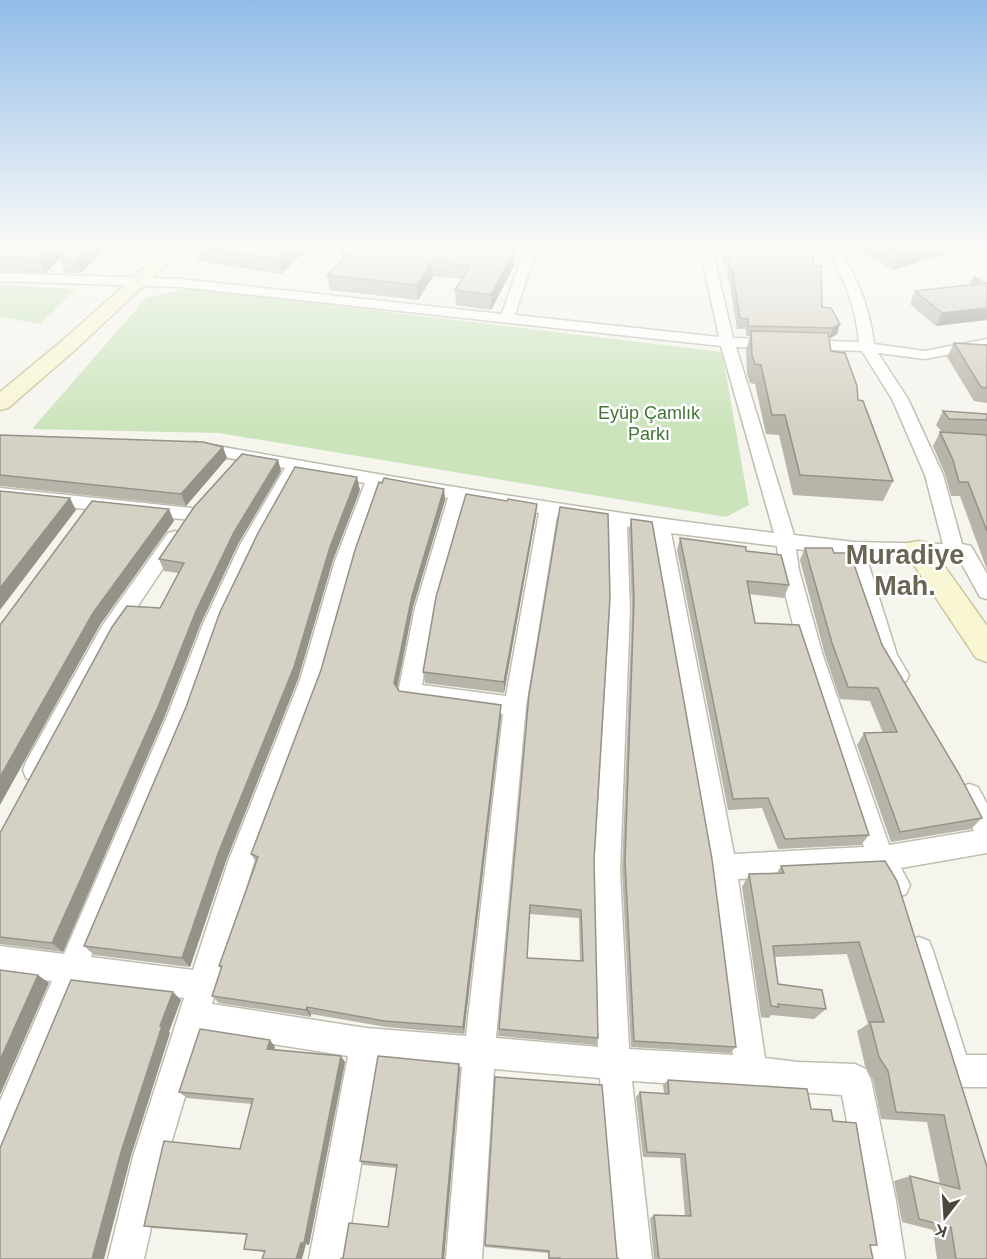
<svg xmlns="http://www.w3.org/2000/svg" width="987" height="1259" viewBox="0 0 987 1259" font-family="Helvetica,sans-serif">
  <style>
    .green { fill: #cbe4bb }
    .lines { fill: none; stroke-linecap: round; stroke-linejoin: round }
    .street-casing { stroke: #bfbdb0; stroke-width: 3 }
    .secondary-casing { stroke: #c9c59e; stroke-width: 3 }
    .street { fill: #fff; fill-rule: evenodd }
    .secondary { fill: #f9f6d3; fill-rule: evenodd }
    .wall { fill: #b7b4a9; fill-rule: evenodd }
    .shaded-wall { fill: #959289 }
    .building { fill: #d5d1c4; stroke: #959289; stroke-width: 1.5; fill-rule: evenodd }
    .labels { text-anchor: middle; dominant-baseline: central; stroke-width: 5; stroke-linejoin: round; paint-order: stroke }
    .far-park-label { font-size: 18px; fill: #427534; stroke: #fff }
    .district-label { font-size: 27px; font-weight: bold; fill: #6a6554; stroke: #fff }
  </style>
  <rect width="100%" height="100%" fill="#f5f4ed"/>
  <!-- green -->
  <g class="green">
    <polygon points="0,285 76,289 40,324 0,317"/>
    <polygon points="188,288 722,352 749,505 726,517 219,433 32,429 146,298"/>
  </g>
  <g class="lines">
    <defs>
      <g id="street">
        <path d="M524,249H536L515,315L719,337L700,249H712L733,338L859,342C856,310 845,277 826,249H838C858,277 870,310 874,344L925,351L987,339V347L925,359L878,353L908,399L943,475L962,544L971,546L987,574V599L980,597L958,557L866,556L897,655L909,675L906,681L898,684L890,681L876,656L846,555L796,549L799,570L823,656L889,845L974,831L957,795L960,787L969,784L978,787L987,804V853L901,868L910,885L906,894L896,898L886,894L874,872L738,879L765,1058L798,1062L855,1064L866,1069L871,1080L896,1201L905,1259H869L862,1201L842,1095L632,1081L652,1259H616L600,1078L494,1069L482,1259H446L462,1067L379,1059L345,1259H309L348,1056L204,1033L167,1157L144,1259H108L133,1157L184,998L80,985L12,1151L0,1156V1101L52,981L0,974V946L64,954L166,719L203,624L240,545L285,468L189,451L187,447L189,443L195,442C387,476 579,510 774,533L721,346L180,287L0,281V273L180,279L502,314ZM736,347L862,351L892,399L925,475L943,544L854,542L794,535ZM301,471L365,483L335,561L300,680L228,862L193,970L91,957L190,719L223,624L260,545ZM381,486L448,498L415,608L398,693L401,699L503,714L466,1036L366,1028L212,1004L254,862L322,680L355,561ZM465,501L539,513L506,696L422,685L435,608ZM557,516L609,524L610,609L594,870L598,1047L496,1038L526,706ZM627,527L652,531L710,867L733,1055L629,1049L620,870L630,609ZM671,533L777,546L779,570L801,656L864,847L734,854Z"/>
        <polygon points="0,488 191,508 197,510 200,514 197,518 191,520 0,500"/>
        <polygon points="175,531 182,533 184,537 117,637 44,778 35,781 26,778 23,770 26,762 102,626 168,533"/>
        <polygon points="919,937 929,941 933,951 966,1055 987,1055 987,1087 956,1087 945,1082 905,951 909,941"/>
      </g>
      <g id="secondary">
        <polygon points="165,249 183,249 76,349 8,408 0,410 0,392 62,341"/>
        <polygon points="918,541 928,543 987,626 987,662 976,658 904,550 908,543"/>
      </g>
    </defs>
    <!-- street casing -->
    <use href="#street" class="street-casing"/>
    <!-- secondary casing -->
    <use href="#secondary" class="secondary-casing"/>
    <!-- street -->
    <use href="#street" class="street"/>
    <!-- secondary -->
    <use href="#secondary" class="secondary"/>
  </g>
  <!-- wall -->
  <g class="wall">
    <polygon points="0,249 106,249 81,273 65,273 60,259 45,273 0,271"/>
    <polygon points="194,249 307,249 281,274 198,261"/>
    <polygon points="515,249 515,264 491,310 456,305 455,290 462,279 433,276 418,300 330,290 327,275 342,260 341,253"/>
    <polygon points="723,249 813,249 813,266 822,307 837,334 829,339 831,351 858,400 893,481 883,501 793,495 779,435 766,434 755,384 750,383 747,374 746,350 750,336 746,336 746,329 737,329 729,279 727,278 728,266 722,265"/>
    <polygon points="852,249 960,249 894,270"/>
    <polygon points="974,276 984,283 987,283 987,322 986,320 936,326 910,304 915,291 969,285"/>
    <polygon points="954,343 987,345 987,403 974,401 947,357"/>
    <polygon points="943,411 987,414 987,570 960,496 951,496 945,474 933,446 940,432 942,432 936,425"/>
    <polygon points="0,435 227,458 186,506 0,486"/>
    <polygon points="278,460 281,471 238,544 201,623 164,718 63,952 0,944 0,833 160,608 178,573 164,571 159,559"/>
    <polygon points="444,489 445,500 413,607 397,688 399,691 501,705 501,716 464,1034 386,1027 311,1014 311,1017 219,1003 212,996 221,969 219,966 256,862 251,854"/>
    <polygon points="360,490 333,560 298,679 226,861 190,967 94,955 84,946 186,707"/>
    <polygon points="536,515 504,693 425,683 423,672"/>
    <polygon points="631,519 736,1047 730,1053 631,1047 622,870 632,609 629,530"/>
    <polygon points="680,538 746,551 789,585 784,598 749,594 755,623 869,835 861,845 778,849 762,808 728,810 677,550"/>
    <polygon points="805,548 834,553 882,645 982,818 971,829 891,842 857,745 864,733 883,733 870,701 840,699 825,655 800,560"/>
    <path d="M529,695L594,860L598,1038L596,1045L498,1036ZM530,914L579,918L580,961L527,958Z"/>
    <polygon points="885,861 987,1259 937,1259 933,1230 902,1222 894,1181 910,1176 940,1184 927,1122 881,1119 873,1080 865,1066 857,1031 868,1024 847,954 775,957 778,984 826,1009 814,1019 771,1015 769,1018 761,1017 742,887 749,874 777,873 781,866"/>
    <polygon points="275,1047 274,1050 345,1062 309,1245 306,1244 264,1252 244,1249 247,1235 153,1228 144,1226 240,1149 252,1104 187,1098 179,1092"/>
    <polygon points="459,1064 460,1069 444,1258 343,1258 388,1227 397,1168 363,1165 360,1161"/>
    <polygon points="668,1080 811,1109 833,1121 877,1245 870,1246 873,1259 654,1259 650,1218 654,1215 685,1216 680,1158 643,1157 636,1097 640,1092 664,1093 663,1085"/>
    <polygon points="485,1245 617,1258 619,1259 548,1259 548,1253 485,1247"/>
  </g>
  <!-- shaded-wall -->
  <g class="shaded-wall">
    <polygon points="49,249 70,249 45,273 39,259"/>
    <polygon points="86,249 106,249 81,273 75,259"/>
    <polygon points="289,249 307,249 281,274 277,259"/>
    <polygon points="917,249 960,249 894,270 900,254"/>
    <polygon points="515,250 515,264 491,310 491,295"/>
    <polygon points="432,261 433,276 418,300 417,285"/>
    <polygon points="987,308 987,319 986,320 936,326 942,313"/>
    <polygon points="840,324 837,334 829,339 833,328"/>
    <polygon points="223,447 227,458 186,506 181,494"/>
    <polygon points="278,460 281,471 238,544 201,623 164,718 63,952 52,943 196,611 234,532"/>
    <polygon points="357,477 360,490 333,560 298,679 226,861 190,967 182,958 219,851 330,547"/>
    <polygon points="444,489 445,500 413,607 396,694 394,683 412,596"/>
    <polygon points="70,498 76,510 0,610 0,588"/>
    <polygon points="537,504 536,515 504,693 504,682"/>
    <polygon points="169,509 174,521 100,625 0,805 0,777 93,613"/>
    <polygon points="501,705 501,716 464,1034 463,1027"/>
    <polygon points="38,975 49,983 0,1095 0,1060"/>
    <polygon points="173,992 181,1000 169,1032 170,1033 131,1156 104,1259 92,1259 121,1152 160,1026"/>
    <polygon points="307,1007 311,1014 311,1017 306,1010"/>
    <polygon points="270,1040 275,1047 273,1055 267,1049"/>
    <polygon points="341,1056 345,1062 309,1245 304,1243"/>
    <polygon points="459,1064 460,1069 444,1259 442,1258"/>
    <polygon points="301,1243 306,1244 302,1259 296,1259"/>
  </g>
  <!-- building -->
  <g class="building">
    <polygon points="0,249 49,249 39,259 0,257"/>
    <polygon points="70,249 86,249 75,259 59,259"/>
    <polygon points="212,249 289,249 277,259"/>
    <polygon points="344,249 512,249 515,250 491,295 455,290 471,266 432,261 417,285 327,275 348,254 341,253"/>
    <polygon points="724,249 813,249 813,266 821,266 822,307 831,308 840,324 833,328 748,326 748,319 740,318 732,269 729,268 730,256 724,255"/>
    <polygon points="889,249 917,249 900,254"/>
    <polygon points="974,276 984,283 987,283 987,308 942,313 915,291 979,284"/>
    <polygon points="751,331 828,333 831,351 845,353 857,386 858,400 863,401 893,481 800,475 785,415 772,415 761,365 755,364 752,355"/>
    <polygon points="954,343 987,345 987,388 981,387"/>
    <polygon points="943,411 987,414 987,420 949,419"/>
    <polygon points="940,432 987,435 987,531 968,482 959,482 953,460"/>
    <polygon points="0,435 203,442 223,447 181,494 0,475"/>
    <polygon points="242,454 278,460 234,532 196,611 158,707 52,943 0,937 0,833 112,627 127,606 160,608 184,563 159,559 194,507"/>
    <polygon points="295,467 357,477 330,547 294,667 219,851 182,958 84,946 186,707 220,612 258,533"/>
    <polygon points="384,478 444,489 412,596 394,683 399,691 501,705 463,1027 384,1021 307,1007 306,1010 212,996 222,966 219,966 258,857 251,854 321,670 355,550 379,482 382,483"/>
    <polygon points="0,491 70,498 0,588"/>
    <polygon points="466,494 507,501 508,499 537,504 504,682 423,672 436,597"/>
    <polygon points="92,501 169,509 93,613 0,777 0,625"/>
    <path d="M560,507L608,514L610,597L594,860L598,1038L499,1029L529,695ZM530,905L581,910L583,961L527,958Z"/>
    <polygon points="631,519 652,522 712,859 736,1047 634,1041 625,861 634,599"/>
    <polygon points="680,538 746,547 746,551 781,555 789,585 747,581 755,623 799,625 869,835 785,839 768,798 733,799"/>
    <polygon points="805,548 832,548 834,553 850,553 882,645 959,774 982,818 900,832 864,733 897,732 878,688 848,687 832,643"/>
    <polygon points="885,861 897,881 987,1167 987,1259 956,1259 951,1227 919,1219 910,1176 960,1189 944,1115 896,1112 888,1071 879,1057 870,1022 884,1022 859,942 773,946 778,984 822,990 826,1009 778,1004 779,1007 771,1006 749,874 784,873 781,866"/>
    <polygon points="0,970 38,975 0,1060"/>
    <polygon points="71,980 173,992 160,1026 162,1026 121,1152 92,1259 0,1259 0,1148"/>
    <polygon points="200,1029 270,1040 267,1049 341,1056 304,1243 301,1243 296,1259 262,1259 265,1251 244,1249 247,1234 144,1226 164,1141 240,1149 253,1099 179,1092"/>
    <polygon points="378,1056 459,1064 442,1258 445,1259 340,1259 343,1258 349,1223 388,1227 397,1165 360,1161"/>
    <polygon points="495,1077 602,1085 617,1258 619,1259 560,1259 560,1258 549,1258 549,1251 485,1245"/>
    <polygon points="668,1080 807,1089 811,1109 831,1110 833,1121 856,1123 873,1221 877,1245 870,1245 873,1259 659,1259 654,1215 691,1216 685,1154 647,1152 640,1092 669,1094"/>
  </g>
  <!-- sky -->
  <linearGradient id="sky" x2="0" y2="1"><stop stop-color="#92bce8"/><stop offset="0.58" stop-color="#fafaf7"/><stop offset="1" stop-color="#fafaf7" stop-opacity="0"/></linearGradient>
  <rect width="987" height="426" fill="url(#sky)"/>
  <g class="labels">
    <!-- far-park labels -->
    <g class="far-park-label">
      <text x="649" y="413">Eyüp Çamlık<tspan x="649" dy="21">Parkı</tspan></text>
    </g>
    <!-- district labels -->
    <g class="district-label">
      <text x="905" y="555">Muradiye<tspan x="905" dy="31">Mah.</tspan></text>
    </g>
  </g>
  <!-- north arrow -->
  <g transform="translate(945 1217) rotate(197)" stroke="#ffffff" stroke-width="4.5" paint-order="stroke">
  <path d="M0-4.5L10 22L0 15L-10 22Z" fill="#49463b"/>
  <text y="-9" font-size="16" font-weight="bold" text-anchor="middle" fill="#49463b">K</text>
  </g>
</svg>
